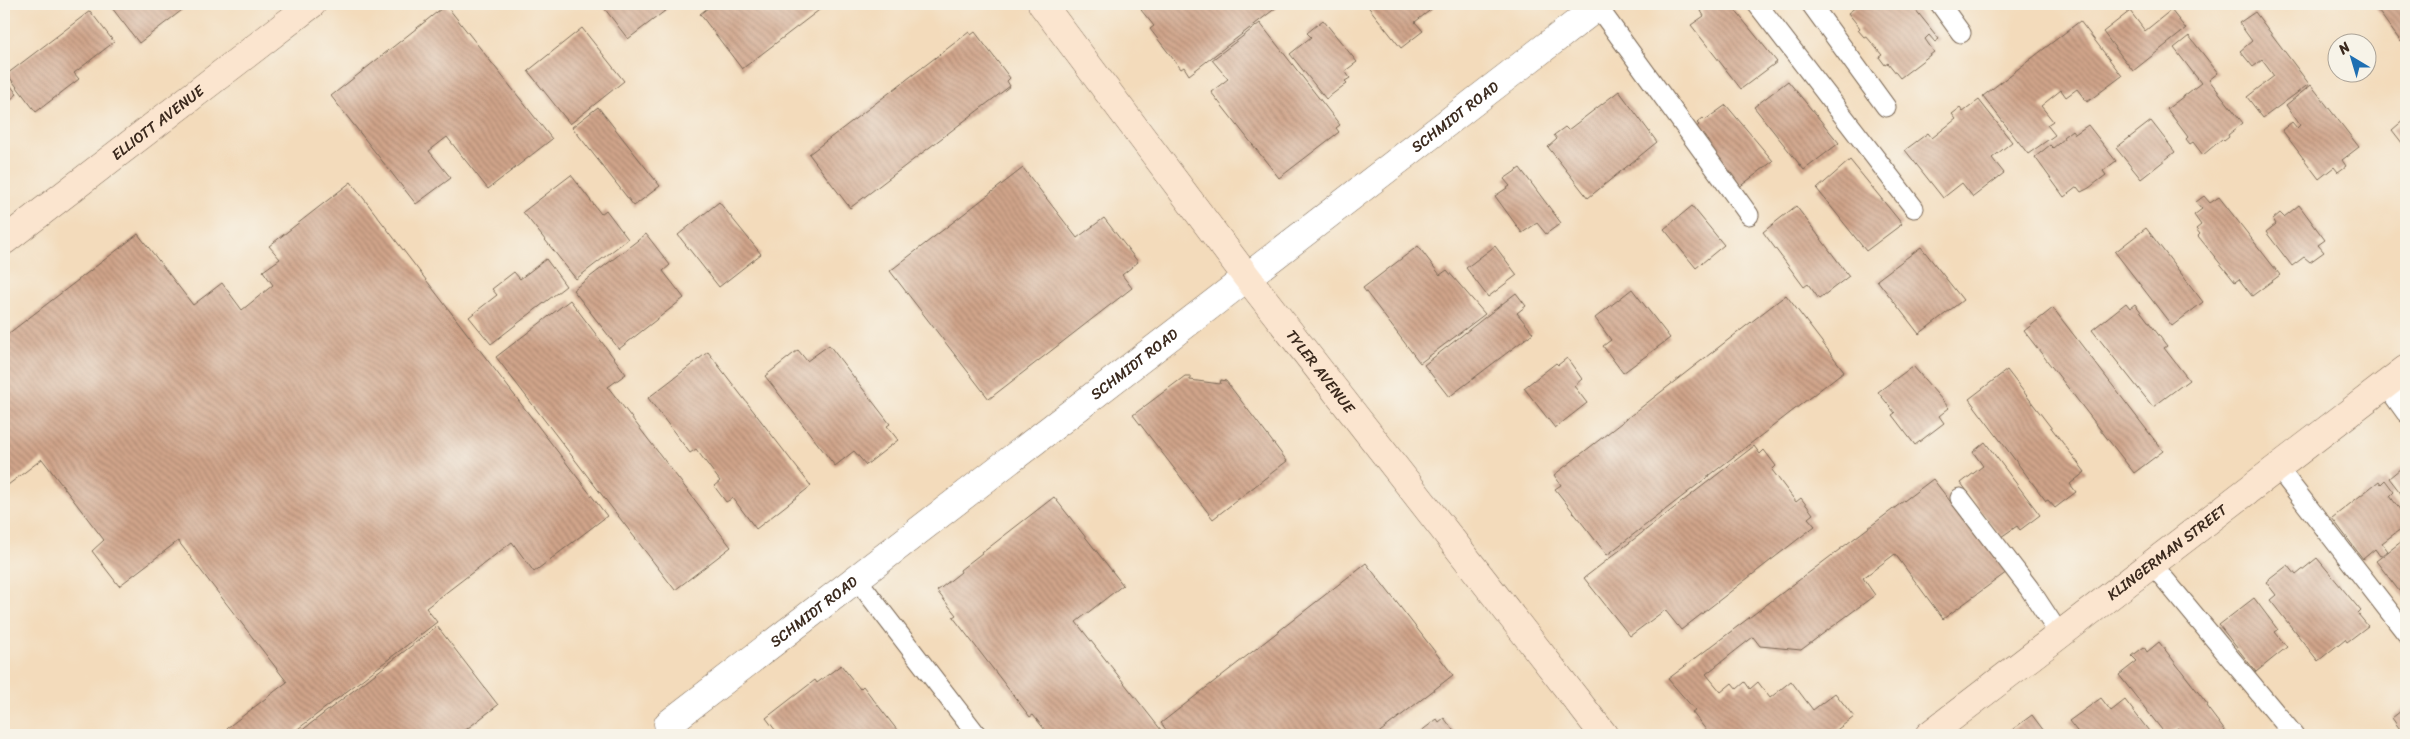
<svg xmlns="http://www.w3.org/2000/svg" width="2410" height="739" viewBox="0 0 2410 739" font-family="Sriracha,sans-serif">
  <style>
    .building { fill: url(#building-back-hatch) }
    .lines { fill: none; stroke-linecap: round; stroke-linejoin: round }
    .lane-casing { stroke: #7b6855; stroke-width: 21 }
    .street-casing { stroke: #7b6855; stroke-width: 29 }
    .secondary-casing { stroke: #7b6855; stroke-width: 29 }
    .lane { stroke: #fff; stroke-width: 19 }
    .street { stroke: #fff; stroke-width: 28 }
    .secondary { stroke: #fbe5cf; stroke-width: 28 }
    .labels { text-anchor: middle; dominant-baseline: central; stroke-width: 5; stroke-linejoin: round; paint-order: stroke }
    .street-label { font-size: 15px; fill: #3b2a1e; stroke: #f7f3e8 }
  </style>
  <defs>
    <pattern id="building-back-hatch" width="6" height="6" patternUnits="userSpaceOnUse" patternTransform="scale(1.25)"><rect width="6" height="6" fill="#d0a48a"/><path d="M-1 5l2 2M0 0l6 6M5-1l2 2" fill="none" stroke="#aa8670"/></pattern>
  </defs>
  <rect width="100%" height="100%" fill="#f7f3e8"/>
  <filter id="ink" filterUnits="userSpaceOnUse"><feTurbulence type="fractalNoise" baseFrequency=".02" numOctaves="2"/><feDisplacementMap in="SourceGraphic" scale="10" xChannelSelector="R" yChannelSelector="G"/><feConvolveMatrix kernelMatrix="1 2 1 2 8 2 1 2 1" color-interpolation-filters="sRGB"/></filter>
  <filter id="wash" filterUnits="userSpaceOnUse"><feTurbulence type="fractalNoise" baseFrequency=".0096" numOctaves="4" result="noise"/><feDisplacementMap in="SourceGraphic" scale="20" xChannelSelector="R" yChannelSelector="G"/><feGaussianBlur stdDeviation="1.12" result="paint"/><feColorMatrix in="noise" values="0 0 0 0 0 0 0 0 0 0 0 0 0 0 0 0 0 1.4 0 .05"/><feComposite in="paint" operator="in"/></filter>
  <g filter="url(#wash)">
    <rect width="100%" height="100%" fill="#f3dbbb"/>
    <g id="blocks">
      <!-- building -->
      <g class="building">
        <polygon points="118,4 190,4 139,43 112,8"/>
        <polygon points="601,4 674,4 628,39"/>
        <polygon points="713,4 827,4 742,69 700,14"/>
        <polygon points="1150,4 1281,4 1189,75 1184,67 1181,69 1150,29 1154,26 1141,10"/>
        <polygon points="1366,4 1430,4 1433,8 1415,22 1423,31 1401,48"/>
        <polygon points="1712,4 1730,4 1777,62 1741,89 1691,25 1704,16 1701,11"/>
        <polygon points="1860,4 1911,4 1939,39 1935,42 1929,35 1925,39 1934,52 1900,78 1888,63 1885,65 1879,57 1882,55 1866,36 1864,37 1858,30 1860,28 1848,13"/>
        <polygon points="2373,4 2406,4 2406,38 2401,42"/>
        <polygon points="446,5 552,139 488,189 447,137 429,151 451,178 416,204 331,96"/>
        <polygon points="2171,10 2186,29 2133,71 2103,32 2130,11 2145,31"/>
        <polygon points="90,11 114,42 74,73 79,79 36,112 7,74"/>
        <polygon points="2255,12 2309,84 2263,118 2247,97 2274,76 2262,60 2253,67 2240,51 2252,41 2239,23"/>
        <polygon points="1323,20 1357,62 1345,71 1350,78 1345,81 1347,83 1326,99 1290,54 1311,37 1307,33"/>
        <polygon points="2080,21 2122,76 2087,102 2077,89 2066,97 2061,90 2041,106 2053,121 2047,125 2055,135 2028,154 1983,96"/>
        <polygon points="1260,23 1340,125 1336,128 1339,132 1279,178 1211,92 1228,79 1212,60"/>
        <polygon points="582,28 624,81 570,124 528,71"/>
        <polygon points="969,32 971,35 975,32 1010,78 1007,81 1010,86 850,208 809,154"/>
        <polygon points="2189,36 2218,73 2209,80 2243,123 2228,135 2229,137 2224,141 2222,139 2203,155 2193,142 2190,144 2186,139 2188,137 2167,109 2201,83 2174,48"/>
        <polygon points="4,77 17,94 4,105"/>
        <polygon points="1788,81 1839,143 1804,170 1754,107"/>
        <polygon points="2311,85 2359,147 2342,160 2346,166 2338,172 2334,167 2319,179 2282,130 2292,122 2297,128 2300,125 2286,105"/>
        <polygon points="1619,91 1657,142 1588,198 1548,147 1557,139 1554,135 1565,127 1568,130"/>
        <polygon points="1979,100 2012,142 1992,158 2004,173 1973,197 1962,183 1943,198 1905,150 1928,133 1932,138 1956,119 1952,114 1960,108 1963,112"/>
        <polygon points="1726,105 1773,161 1738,188 1693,130 1699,125 1697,123 1703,118 1705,120"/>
        <polygon points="598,107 660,186 634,206 572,127"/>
        <polygon points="2406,118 2406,148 2392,130"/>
        <polygon points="2151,121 2175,152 2141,179 2116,148"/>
        <polygon points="2088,125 2116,161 2103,171 2106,175 2089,188 2081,192 2077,187 2064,197 2035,157 2050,145 2053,148 2064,139 2063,137 2072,130 2075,134"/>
        <polygon points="1850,160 1902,224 1866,251 1817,189"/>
        <polygon points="1023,168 1077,238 1104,218 1138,262 1122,275 1132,288 989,399 890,271"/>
        <polygon points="1520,168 1561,223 1546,234 1537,223 1522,233 1495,196 1510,186 1504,179"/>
        <polygon points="571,175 601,214 606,210 628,239 576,279 523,212"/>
        <polygon points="351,182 607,516 534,572 512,542 426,608 437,622 290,735 233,735 227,728 287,682 178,541 119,586 92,551 104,540 42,459 4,488 4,448 8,445 4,439 4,337 138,234 193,305 222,283 242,310 273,285 263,271 280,259 269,246"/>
        <polygon points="2204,196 2210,203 2219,197 2280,275 2252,296 2239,279 2235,282 2198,236 2200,234 2196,229 2201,225 2194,215 2202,209 2196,202"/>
        <polygon points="719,202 761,254 719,287 678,235"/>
        <polygon points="2299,205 2325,240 2318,245 2324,252 2310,262 2304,257 2292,266 2266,232 2276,224 2273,219 2280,213 2284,217"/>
        <polygon points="1692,206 1724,245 1696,268 1664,229"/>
        <polygon points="1796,206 1849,276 1819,299 1808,284 1804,287 1763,232"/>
        <polygon points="2146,228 2203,302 2172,326 2115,252"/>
        <polygon points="646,234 670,265 663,271 684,298 619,349 573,290"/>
        <polygon points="1418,246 1440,275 1447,270 1485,314 1420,363 1363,288"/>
        <polygon points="1495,246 1517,275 1488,297 1466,268"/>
        <polygon points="1921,247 1963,300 1919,334 1877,280"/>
        <polygon points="546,259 566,286 491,344 469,317 497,295 492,289 514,272 520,279"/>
        <polygon points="1632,289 1670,338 1623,373 1603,346 1611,340 1595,318"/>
        <polygon points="1516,293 1526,306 1517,313 1533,333 1449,397 1424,365"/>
        <polygon points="1786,295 1844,371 1607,555 1555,489 1561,485 1554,475"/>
        <polygon points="570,300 626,374 608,387 731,547 675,590 496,357"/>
        <polygon points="2126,303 2130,308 2135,304 2167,346 2164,348 2189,380 2153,407 2092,330"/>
        <polygon points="2053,308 2163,451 2134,473 2024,331"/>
        <polygon points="829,345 890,424 887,426 898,440 866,465 854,451 835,466 765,376 798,350 807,361"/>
        <polygon points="708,352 811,486 756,529 733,498 726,502 714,486 720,481 696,449 690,453 648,398"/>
        <polygon points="1567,358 1582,379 1574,386 1587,403 1555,428 1524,388 1556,363 1558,365"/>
        <polygon points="1913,366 1949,408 1939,416 1944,423 1915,445 1892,415 1895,413 1878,392"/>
        <polygon points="2007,370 2085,472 2070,484 2076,492 2055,508 2048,500 2046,501 1969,399"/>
        <polygon points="1185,376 1190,376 1190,380 1220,384 1221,380 1226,381 1287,461 1213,519 1133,415"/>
        <polygon points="1985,442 2040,515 2020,530 2017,526 2001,537 1961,483 1983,466 1973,452"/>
        <polygon points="1754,446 1760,454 1764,450 1776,466 1772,470 1796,502 1801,498 1813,514 1808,518 1815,526 1681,630 1665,610 1630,636 1584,578"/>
        <polygon points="2406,464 2406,500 2389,478"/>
        <polygon points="1933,479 1973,531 1976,529 2007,572 1943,619 1895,554 1863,578 1875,595 1801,650 1760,646 1753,637 1706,674 1721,692 1732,683 1737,689 1745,682 1750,689 1758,682 1770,698 1791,681 1813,710 1835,693 1854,717 1830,735 1710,735 1692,712 1695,710 1668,679"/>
        <polygon points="2385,480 2394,492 2390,496 2406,518 2406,525 2382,543 2388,551 2380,556 2375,549 2363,559 2332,518 2379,481 2381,484"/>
        <polygon points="1054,497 1123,585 1076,622 1165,735 1049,735 1033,715 1030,717 953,617 956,615 937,591 961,572 960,570"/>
        <polygon points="2406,538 2406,600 2376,561"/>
        <polygon points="2317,558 2361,611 2358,614 2368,626 2347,642 2345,639 2318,661 2270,600 2276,595 2266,582 2288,565 2296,575"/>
        <polygon points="1366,563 1453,675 1376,735 1170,735 1161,723"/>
        <polygon points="2254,598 2278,630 2275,632 2287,647 2256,672 2219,625"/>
        <polygon points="437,626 498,705 459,735 296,735"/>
        <polygon points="2159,642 2208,705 2206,706 2228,735 2183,735 2178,728 2166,735 2119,675 2137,661 2132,656 2144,647 2147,652"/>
        <polygon points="841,665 860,689 863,686 901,735 779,735 766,718 815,680 817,683"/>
        <polygon points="2101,698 2111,711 2125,700 2152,735 2080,735 2069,721"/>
        <polygon points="2406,707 2406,735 2404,735 2392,718"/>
        <polygon points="2032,715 2047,735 2011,735 2009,732"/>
        <polygon points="1444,718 1457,735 1416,735 1437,719 1439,722"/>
      </g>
    </g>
  </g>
  <g filter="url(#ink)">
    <use href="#blocks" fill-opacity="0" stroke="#7b6855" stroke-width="1"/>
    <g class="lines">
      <defs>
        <g id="lane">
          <polyline points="1757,4 1914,208"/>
          <polyline points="1811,4 1886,107"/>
          <polyline points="1940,4 1961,33"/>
          <polyline points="1597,6 1749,215"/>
          <polyline points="2386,385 2406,413"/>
          <polyline points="2278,468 2406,633"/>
          <polyline points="1960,498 2029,588 2060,635"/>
          <polyline points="2152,564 2294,735"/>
          <polyline points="856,578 977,735"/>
        </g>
        <g id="street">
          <path id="s1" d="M668,724L1601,4"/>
        </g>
        <g id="secondary">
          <path id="s2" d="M1042,4L1246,276L1604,735"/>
          <path id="s3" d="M4,241L312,4"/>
          <path id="s4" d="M1929,735L2406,369"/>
        </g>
      </defs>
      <!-- lane casing -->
      <use href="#lane" class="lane-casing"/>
      <!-- street casing -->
      <use href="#street" class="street-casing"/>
      <!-- secondary casing -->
      <use href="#secondary" class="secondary-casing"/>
      <!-- lane -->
      <use href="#lane" class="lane"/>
      <!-- street -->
      <use href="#street" class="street"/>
      <!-- secondary -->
      <use href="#secondary" class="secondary"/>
    </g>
  </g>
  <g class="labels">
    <!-- street labels -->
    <g class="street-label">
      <text stroke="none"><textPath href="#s1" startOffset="994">SCHMIDT ROAD</textPath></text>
      <text stroke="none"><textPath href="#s3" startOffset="194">ELLIOTT AVENUE</textPath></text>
      <text stroke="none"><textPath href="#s1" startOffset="589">SCHMIDT ROAD</textPath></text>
      <text stroke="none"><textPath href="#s2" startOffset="461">TYLER AVENUE</textPath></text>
      <text stroke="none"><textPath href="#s4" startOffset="300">KLINGERMAN STREET</textPath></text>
      <text stroke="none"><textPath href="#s1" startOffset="184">SCHMIDT ROAD</textPath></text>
    </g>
  </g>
  <!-- margin -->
  <rect width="2410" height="739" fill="none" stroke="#f7f3e8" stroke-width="20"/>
  <!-- north arrow -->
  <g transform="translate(2352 58) rotate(322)"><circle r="24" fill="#f7f3e8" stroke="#aca397"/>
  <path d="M0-4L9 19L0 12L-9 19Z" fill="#1f6fb2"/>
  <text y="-8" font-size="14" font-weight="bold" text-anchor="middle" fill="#3b2a1e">N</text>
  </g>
</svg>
